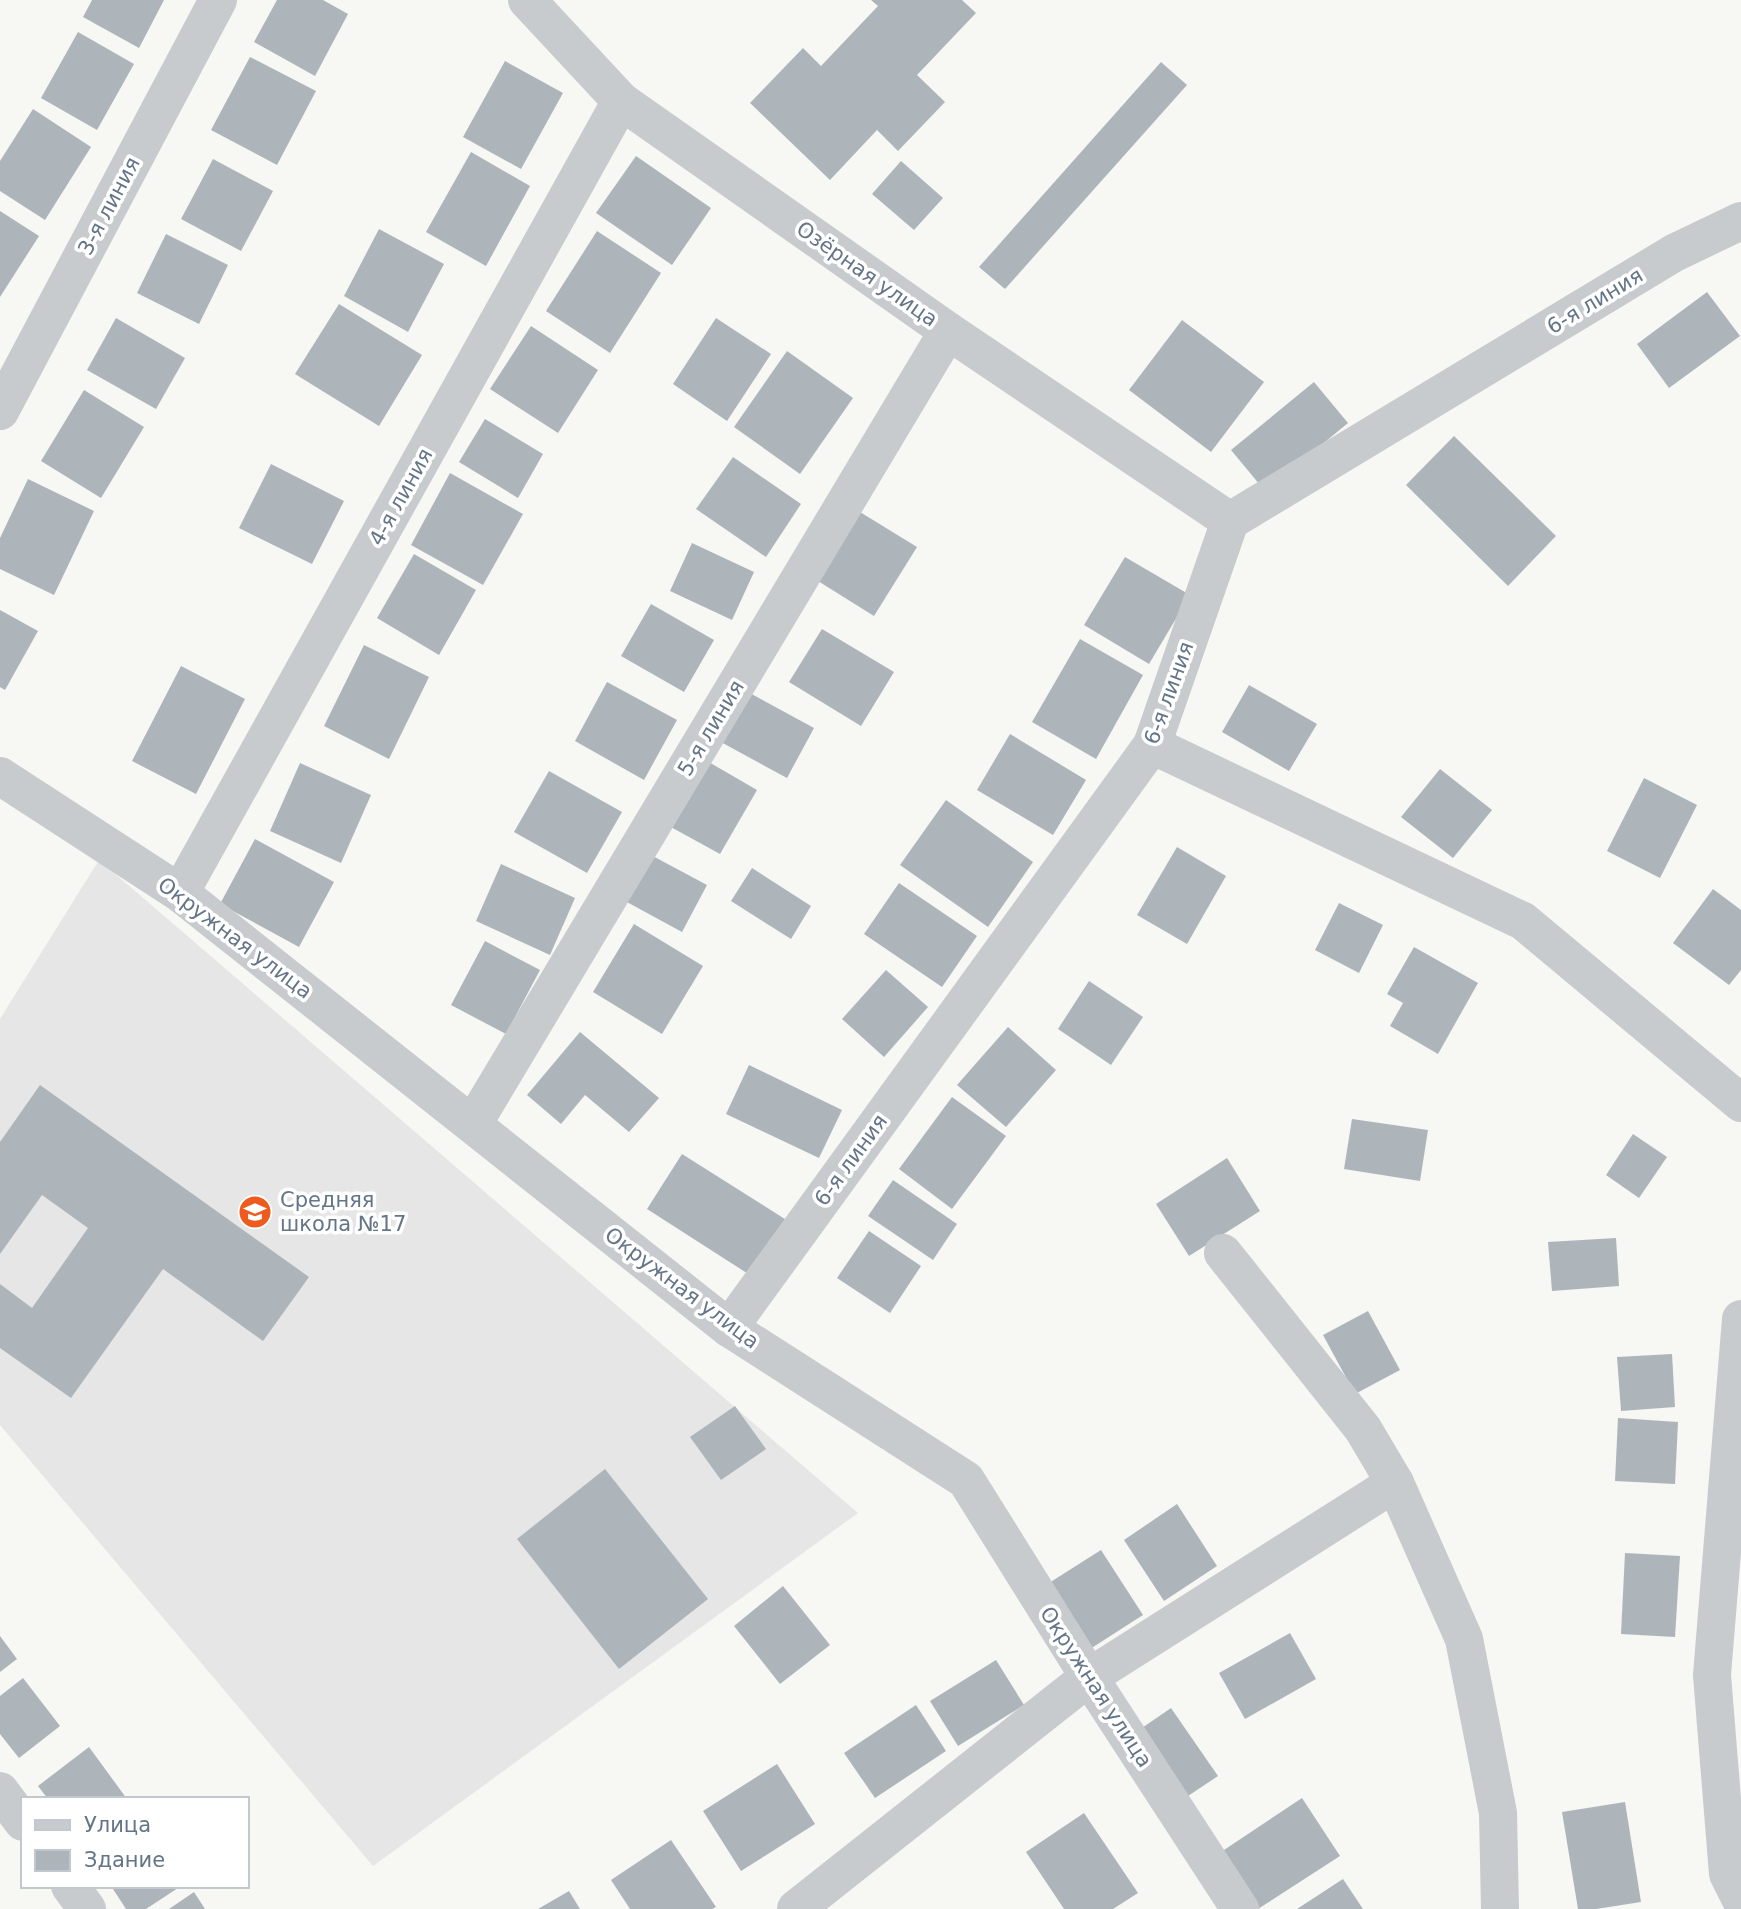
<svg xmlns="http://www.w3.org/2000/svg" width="1741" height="1909" viewBox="0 0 1741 1909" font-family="'DejaVu Sans',sans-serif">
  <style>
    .built { fill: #e5e6e5 }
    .building { fill: #adb5bb }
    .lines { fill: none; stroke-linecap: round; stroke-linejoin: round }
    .minor { stroke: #c7cbce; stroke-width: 38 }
    .labels { text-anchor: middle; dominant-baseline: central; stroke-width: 7; stroke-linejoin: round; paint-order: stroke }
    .street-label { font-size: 21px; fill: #647587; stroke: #fff }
    .poi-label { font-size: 21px; fill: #647587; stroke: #fff; text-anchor: start }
  </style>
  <rect width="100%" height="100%" fill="#f7f7f4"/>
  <!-- built -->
  <polygon class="built" points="99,860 858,1513 373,1866 0,1425 0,1019"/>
  <!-- building -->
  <g class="building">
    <polygon points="92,0 164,0 139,48 83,17"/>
    <polygon points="277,0 323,0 348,14 315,76 254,42"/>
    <polygon points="871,0 962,0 976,13 917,75 945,102 898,151 877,130 830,180 750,103 803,48 821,66 878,6"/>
    <polygon points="78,32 134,64 97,130 41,98"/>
    <polygon points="250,57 316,91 277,165 211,130"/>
    <polygon points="505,61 563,93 521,169 463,137"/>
    <polygon points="1161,62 1187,85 1005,289 979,267"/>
    <polygon points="33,109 91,147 45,220 0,191 0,161"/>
    <polygon points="471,152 530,186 486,266 426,232"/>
    <polygon points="636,156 711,208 672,265 596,213"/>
    <polygon points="213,159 273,191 241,251 181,219"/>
    <polygon points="901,161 943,198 914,230 872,194"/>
    <polygon points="0,211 39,236 0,297"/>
    <polygon points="379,229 444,264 408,332 344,296"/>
    <polygon points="597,231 661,273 610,353 546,311"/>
    <polygon points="166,234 228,265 199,324 137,293"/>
    <polygon points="1707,292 1740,336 1669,388 1637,344"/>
    <polygon points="339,304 422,355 379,426 295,374"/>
    <polygon points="116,318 185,358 156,409 87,370"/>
    <polygon points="716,318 771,354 727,421 673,384"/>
    <polygon points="1182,320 1264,382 1211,452 1129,390"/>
    <polygon points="531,326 598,370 558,433 490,389"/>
    <polygon points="787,351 853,398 800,474 734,427"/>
    <polygon points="1314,382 1348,423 1265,491 1231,450"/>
    <polygon points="84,390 144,427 101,498 41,461"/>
    <polygon points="485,419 543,454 518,498 459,462"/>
    <polygon points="1454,436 1556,536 1508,586 1406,485"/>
    <polygon points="733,457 801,504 766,557 696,509"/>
    <polygon points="271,464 344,501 312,564 239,528"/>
    <polygon points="450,473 523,514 483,585 411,545"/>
    <polygon points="28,479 94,511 54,595 0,569 0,538"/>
    <polygon points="860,512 917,547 874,616 818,581"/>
    <polygon points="692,543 754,572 732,620 670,591"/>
    <polygon points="414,554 476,590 439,655 377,618"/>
    <polygon points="1125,557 1190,595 1149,664 1084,625"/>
    <polygon points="651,604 714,640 684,692 621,656"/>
    <polygon points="0,610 38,631 5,690 0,687"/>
    <polygon points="822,629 894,672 861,726 789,682"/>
    <polygon points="1080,639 1143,675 1096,759 1032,722"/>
    <polygon points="364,645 429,677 389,759 324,726"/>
    <polygon points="181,666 245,699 196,794 132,761"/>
    <polygon points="607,682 677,720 644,780 575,741"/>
    <polygon points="1249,685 1317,724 1289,771 1222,732"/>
    <polygon points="746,691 814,728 787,778 719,741"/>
    <polygon points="1010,734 1086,780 1053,835 977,790"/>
    <polygon points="707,761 757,790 720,854 669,826"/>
    <polygon points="300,763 371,795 341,863 270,831"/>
    <polygon points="1440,769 1492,810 1453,858 1401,817"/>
    <polygon points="549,771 622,812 587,873 514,832"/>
    <polygon points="1644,778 1697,805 1660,878 1607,851"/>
    <polygon points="946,800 1033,862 988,927 900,865"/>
    <polygon points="255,839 334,882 299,947 220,904"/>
    <polygon points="1177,847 1226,876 1187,944 1137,915"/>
    <polygon points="649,854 707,885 682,932 625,901"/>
    <polygon points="501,864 575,898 550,955 476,921"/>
    <polygon points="752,868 811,906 791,939 731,901"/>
    <polygon points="899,883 977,936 942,987 864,934"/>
    <polygon points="1713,889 1741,910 1741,970 1729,985 1673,943"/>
    <polygon points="1339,903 1383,925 1359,973 1315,950"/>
    <polygon points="634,924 703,966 662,1034 593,992"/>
    <polygon points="485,941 540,970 506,1034 451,1005"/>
    <polygon points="1414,947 1478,983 1438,1054 1390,1026 1403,1003 1387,994"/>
    <polygon points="886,970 928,1007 884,1057 842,1019"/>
    <polygon points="1089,981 1143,1017 1111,1065 1058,1029"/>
    <polygon points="1008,1027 1056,1070 1006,1127 957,1085"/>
    <polygon points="580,1032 659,1098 629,1132 585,1095 561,1124 527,1095"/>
    <polygon points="749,1065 842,1110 819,1158 726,1114"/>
    <polygon points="40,1085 309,1277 263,1341 163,1269 71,1398 0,1348 0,1284 32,1308 88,1228 42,1195 0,1254 0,1142"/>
    <polygon points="952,1097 1006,1136 952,1209 899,1169"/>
    <polygon points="1352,1119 1428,1130 1420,1181 1344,1169"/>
    <polygon points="1633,1134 1667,1157 1639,1198 1606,1175"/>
    <polygon points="682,1154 788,1221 753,1277 647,1209"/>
    <polygon points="1227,1158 1260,1211 1189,1256 1156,1204"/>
    <polygon points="893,1180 957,1224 933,1260 868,1216"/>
    <polygon points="869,1231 921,1266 890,1313 837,1278"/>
    <polygon points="1616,1238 1619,1286 1552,1291 1548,1242"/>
    <polygon points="1368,1311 1400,1370 1355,1394 1323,1335"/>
    <polygon points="1672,1354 1675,1407 1621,1411 1617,1357"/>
    <polygon points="735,1406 766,1449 721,1480 690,1437"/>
    <polygon points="1618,1418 1678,1422 1675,1484 1615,1481"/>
    <polygon points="605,1469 708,1599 619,1669 517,1539"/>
    <polygon points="1177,1504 1217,1566 1164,1601 1124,1540"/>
    <polygon points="1101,1550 1143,1615 1090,1649 1049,1583"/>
    <polygon points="1625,1553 1680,1556 1675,1637 1621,1634"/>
    <polygon points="783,1586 830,1645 780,1684 734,1626"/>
    <polygon points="1290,1633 1316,1679 1245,1719 1219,1673"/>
    <polygon points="0,1636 17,1659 0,1672"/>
    <polygon points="996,1660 1024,1705 958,1746 930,1701"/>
    <polygon points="23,1678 60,1726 19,1758 0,1734 0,1696"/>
    <polygon points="916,1705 946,1751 875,1798 844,1753"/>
    <polygon points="1171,1708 1218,1776 1185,1798 1139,1730"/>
    <polygon points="89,1747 127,1799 48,1799 38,1786"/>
    <polygon points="777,1764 815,1824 741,1871 703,1811"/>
    <polygon points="1302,1798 1340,1856 1258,1909 1221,1852"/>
    <polygon points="1625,1802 1641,1902 1596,1909 1578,1909 1562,1812"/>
    <polygon points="1084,1813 1138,1893 1113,1909 1064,1909 1026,1852"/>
    <polygon points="671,1840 716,1907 712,1909 630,1909 611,1880"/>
    <polygon points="1343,1879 1363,1909 1297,1909"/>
    <polygon points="111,1886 181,1886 146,1909 126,1909"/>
    <polygon points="569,1891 580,1909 538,1909"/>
    <polygon points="194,1892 205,1909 169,1909"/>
  </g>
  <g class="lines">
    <!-- minor -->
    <g class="minor">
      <polyline points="527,0 621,101 948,331 1230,521"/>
      <polyline points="0,411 218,0"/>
      <polyline points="1152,745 1523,921 1741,1103"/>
      <polyline points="0,776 180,893 729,1328 966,1480 1089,1677 1240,1909"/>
      <polyline points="180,893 621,101"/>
      <polyline points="473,1124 948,331"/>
      <polyline points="1223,1253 1363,1429 1395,1483 1464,1639 1498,1813 1500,1909"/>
      <polyline points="1741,1319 1712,1675 1728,1874 1741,1900"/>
      <polyline points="729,1328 1152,745 1230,521 1674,253 1741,221"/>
      <polyline points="0,1791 23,1822"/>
      <polyline points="70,1886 87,1909"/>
      <polyline points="796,1909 1089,1677 1395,1483"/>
    </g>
  </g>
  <!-- icons -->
  <defs>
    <symbol id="school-disc" viewBox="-11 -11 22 22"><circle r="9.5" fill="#ee5b1e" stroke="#fff"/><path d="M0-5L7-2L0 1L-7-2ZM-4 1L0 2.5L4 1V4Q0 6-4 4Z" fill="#fff"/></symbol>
  </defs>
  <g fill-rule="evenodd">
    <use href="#school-disc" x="236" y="1193" width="38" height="38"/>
  </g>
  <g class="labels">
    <!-- street labels -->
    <g class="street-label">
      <text transform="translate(109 206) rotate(-62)">3-я линия</text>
      <text transform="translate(867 274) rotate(35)">Озёрная улица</text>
      <text transform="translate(1595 301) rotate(-31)">6-я линия</text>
      <text transform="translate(401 497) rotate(-61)">4-я линия</text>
      <text transform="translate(1169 693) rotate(-70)">6-я линия</text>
      <text transform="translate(711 728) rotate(-59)">5-я линия</text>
      <text transform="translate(235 938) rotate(37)">Окружная улица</text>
      <text transform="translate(851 1160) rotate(-54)">6-я линия</text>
      <text transform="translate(682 1288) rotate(37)">Окружная улица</text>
      <text transform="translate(1096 1687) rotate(57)">Окружная улица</text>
    </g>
    <!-- poi labels -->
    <g class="poi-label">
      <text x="280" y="1200">Средняя<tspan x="280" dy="24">школа №17</tspan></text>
    </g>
  </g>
  <!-- legend -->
  <rect x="21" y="1797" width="228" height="91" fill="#ffffff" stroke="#c1c8cf" stroke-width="2"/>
  <rect x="35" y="1820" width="35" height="10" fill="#c7cbce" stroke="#c1c8cf" stroke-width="2"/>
  <text x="84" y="1832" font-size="21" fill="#647587">Улица</text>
  <rect x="35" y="1850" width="35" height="21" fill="#adb5bb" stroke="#c1c8cf" stroke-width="2"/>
  <text x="84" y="1867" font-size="21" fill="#647587">Здание</text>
</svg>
